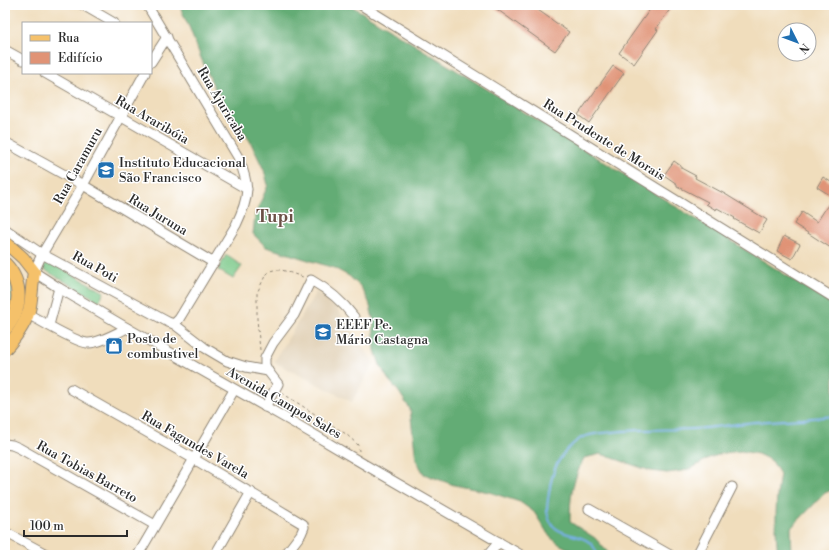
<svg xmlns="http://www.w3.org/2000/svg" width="839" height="560" viewBox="0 0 839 560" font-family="'Libre Bodoni',serif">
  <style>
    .built { fill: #dfceb1 }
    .green { fill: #7ac888; stroke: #527a5a }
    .forest { fill: #63ac74; stroke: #476c50 }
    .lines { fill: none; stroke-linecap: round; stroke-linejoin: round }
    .stream { stroke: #79b0e8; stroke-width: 2 }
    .building { fill: #e09376 }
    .minor-casing { stroke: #8e8474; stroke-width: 11 }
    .major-casing { stroke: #8e8474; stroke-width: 14 }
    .highway-casing { stroke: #8e8474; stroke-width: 15 }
    .path { stroke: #8e8474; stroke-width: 1; stroke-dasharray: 3 3; stroke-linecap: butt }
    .minor { stroke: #fff; stroke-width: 9 }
    .major { stroke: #f5c16b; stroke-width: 12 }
    .highway { stroke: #f5c16b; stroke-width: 13 }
    .labels { text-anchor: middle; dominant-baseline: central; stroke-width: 3; stroke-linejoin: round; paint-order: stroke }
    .street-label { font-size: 13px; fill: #2b2b2b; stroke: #fff }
    .poi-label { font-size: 13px; fill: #2b2b2b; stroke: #fff; text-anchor: start }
    .district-label { font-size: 17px; font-weight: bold; fill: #6a4f45; stroke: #fff }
  </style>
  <rect width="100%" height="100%" fill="#fff"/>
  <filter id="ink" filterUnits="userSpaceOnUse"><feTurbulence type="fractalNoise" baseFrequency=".025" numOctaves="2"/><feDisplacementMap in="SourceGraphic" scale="8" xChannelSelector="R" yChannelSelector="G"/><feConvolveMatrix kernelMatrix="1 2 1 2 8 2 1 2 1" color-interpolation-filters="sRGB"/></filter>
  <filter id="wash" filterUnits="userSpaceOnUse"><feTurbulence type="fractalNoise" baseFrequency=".012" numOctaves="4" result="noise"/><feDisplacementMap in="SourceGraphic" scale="16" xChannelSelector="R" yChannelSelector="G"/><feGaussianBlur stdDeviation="0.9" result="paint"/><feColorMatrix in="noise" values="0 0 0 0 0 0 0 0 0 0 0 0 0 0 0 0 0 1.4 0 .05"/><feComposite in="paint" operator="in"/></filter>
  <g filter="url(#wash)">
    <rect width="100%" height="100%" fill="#f0ddbc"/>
    <!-- built -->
    <polygon class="built" points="316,292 332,301 374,363 352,402 274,362"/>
    <!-- green -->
    <g class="green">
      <polygon points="226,255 242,266 233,279 218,270"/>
      <polygon points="47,260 104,292 99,301 43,269"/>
      <polygon points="5,272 11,281 13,303 5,321"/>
    </g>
    <!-- forest -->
    <path class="forest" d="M179,5H350L511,104L834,305L833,347L834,348V489L825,493L791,528L792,555H778C775,527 775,502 780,474L772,461L758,454L741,451L724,453L709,458L694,467L683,471L667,473L651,471L601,454L584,458C572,482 570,496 570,522L595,538L610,555H580L559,544L550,537L534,512L520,502L489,492L454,485L424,474L416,460L410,409L399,392L388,379L380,365L375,350L373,318L369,302L361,287L349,276L334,268L266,247L253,234L255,215L268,185L264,170L250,141L214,87L201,58L190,29Z"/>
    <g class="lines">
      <!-- stream -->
      <path class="stream" d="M597,555C591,526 551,545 547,511C547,506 548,499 549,493C552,469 560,452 581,438C591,433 602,433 613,432C640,429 666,430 692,429C713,428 734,424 755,422C782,420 808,419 834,416"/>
    </g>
    <g id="blocks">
      <!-- building -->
      <g class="building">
        <polygon points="491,5 531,5 569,32 555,51"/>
        <polygon points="653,5 673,5 656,29 658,30 634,64 619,53"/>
        <polygon points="613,66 624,73 589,123 578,115"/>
        <polygon points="674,161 681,166 681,168 696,176 695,178 725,194 767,220 759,233 734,219 735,218 717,208 716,210 706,204 708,202 677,186 677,184 664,175"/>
        <polygon points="823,177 834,184 834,250 794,224 802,212 817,222 833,197 817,187"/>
        <polygon points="784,236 800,244 792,259 777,251"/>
      </g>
    </g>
  </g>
  <g filter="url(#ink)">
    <use href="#blocks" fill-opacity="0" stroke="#8e8474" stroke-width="1"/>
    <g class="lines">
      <defs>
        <g id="minor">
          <polyline points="83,5 114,23"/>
          <path d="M147,5L238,157C250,186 250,196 236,225L179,319L174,324"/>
          <polyline points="361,5 834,298"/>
          <polyline points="5,50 23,60"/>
          <polyline points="151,62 167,37"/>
          <polyline points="45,73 247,189"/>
          <polyline points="145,73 83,185 42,254 34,272 59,288 127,328 296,424 362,463 521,555"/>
          <polyline points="5,142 83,185 214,263"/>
          <polyline points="5,229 42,254 168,322 174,324 205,348 227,361 246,367 268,371"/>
          <path d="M28,314C41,321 75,342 87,343C98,344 117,333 127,328"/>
          <polyline points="49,325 59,288"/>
          <polyline points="71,389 194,459 303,524 304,527 301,534 285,555"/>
          <path d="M265,407L278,384L268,371L265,365V358L273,343L294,315L311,280C329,290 342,301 354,317"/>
          <polyline points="5,444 12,445 19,448 155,525"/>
          <polyline points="589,509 670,555"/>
          <polyline points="5,532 48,555"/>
          <polyline points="138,555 234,390"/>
          <polyline points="215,555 251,492"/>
          <polyline points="488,555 499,542"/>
          <polyline points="697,555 732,487"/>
        </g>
        <path id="major" d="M5,242L23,258L34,272C32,283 32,295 30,306C27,323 16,337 5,349"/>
        <path id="highway" d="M5,264C23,283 22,310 5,329"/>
      </defs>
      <!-- minor casing -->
      <use href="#minor" class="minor-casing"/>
      <!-- major casing -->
      <use href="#major" class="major-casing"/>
      <!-- highway casing -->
      <use href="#highway" class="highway-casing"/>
      <!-- path -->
      <g class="path">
        <polyline points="260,350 257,319 257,293 265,276 270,271 274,270 282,270 303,277"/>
        <polyline points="282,393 346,434 358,445 359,451"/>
      </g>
      <!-- minor -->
      <use href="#minor" class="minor"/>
      <!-- major -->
      <use href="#major" class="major"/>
      <!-- highway -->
      <use href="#highway" class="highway"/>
    </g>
  </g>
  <!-- icons -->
  <defs>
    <symbol id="school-square" viewBox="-11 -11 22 22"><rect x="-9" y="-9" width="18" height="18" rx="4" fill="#1f6fb2" stroke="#fff"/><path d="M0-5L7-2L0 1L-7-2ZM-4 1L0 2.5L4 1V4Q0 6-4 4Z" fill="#fff"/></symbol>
    <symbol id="shop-square" viewBox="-11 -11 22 22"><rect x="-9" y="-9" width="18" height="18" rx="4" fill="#1f6fb2" stroke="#fff"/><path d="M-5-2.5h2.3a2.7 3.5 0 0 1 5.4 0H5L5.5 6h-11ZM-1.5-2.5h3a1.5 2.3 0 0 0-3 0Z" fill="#fff"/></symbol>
  </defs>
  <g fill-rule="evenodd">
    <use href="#school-square" x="96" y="160" width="20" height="20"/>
    <use href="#school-square" x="313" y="322" width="20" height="20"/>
    <use href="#shop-square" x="104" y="336" width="20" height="20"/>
  </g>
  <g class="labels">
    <!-- street labels -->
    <g class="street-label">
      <text transform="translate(222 104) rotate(59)">Rua Ajuricaba</text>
      <text transform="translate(152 120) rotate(30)">Rua Araribóia</text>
      <text transform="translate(604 140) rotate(32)">Rua Prudente de Morais</text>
      <text transform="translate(78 166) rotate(-61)">Rua Caramuru</text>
      <text transform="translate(158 215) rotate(31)">Rua Juruna</text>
      <text transform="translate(95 267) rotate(29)">Rua Poti</text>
      <text transform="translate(284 403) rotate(30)">Avenida Campos Sales</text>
      <text transform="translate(195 445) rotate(30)">Rua Fagundes Varela</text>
      <text transform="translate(87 472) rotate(29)">Rua Tobias Barreto</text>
    </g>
    <!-- poi labels -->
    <g class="poi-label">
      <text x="119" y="163">Instituto Educacional<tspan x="119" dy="15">São Francisco</tspan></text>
      <text x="336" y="325">EEEF Pe.<tspan x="336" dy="15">Mário Castagna</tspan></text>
      <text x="127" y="339">Posto de<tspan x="127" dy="15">combustivel</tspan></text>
    </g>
    <!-- district labels -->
    <g class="district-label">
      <text x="275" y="217">Tupi</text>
    </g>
  </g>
  <!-- margin -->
  <rect width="839" height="560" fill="none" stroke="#fff" stroke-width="20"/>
  <!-- legend -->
  <rect x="22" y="22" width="130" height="52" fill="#ffffff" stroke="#aaaaaa"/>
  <rect x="30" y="35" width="20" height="6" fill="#f5c16b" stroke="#aaaaaa"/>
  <text x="58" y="42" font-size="12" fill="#2b2b2b">Rua</text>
  <rect x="30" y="52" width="20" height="12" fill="#e09376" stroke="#aaaaaa"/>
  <text x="58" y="62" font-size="12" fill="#2b2b2b">Edifício</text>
  <!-- north arrow -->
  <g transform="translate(797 42) rotate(132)"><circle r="19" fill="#ffffff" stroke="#aaaaaa"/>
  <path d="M0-3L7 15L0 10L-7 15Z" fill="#1f6fb2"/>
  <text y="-6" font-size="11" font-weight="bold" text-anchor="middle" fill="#2b2b2b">N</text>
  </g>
  <!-- scale -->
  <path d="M24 530v6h103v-6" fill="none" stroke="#2b2b2b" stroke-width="2"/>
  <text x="30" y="530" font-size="12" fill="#2b2b2b" stroke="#ffffff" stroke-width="3" paint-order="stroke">100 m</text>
</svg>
